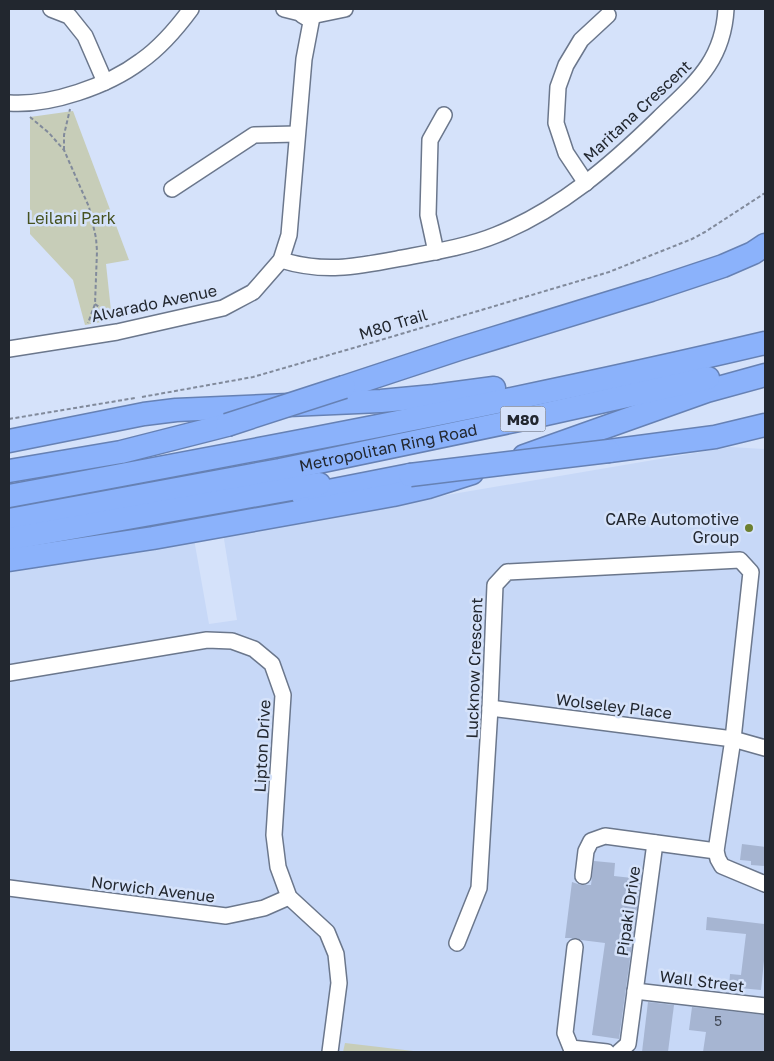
<svg xmlns="http://www.w3.org/2000/svg" width="774" height="1061" viewBox="0 0 774 1061" font-family="'Golos Text',sans-serif">
  <style>
    .built { fill: #c7d8f7 }
    .green { fill: #c7cdb8 }
    .building { fill: #a6b5d2 }
    .lines { fill: none; stroke-linecap: round; stroke-linejoin: round }
    .minor-casing { stroke: #6b778c; stroke-width: 18 }
    .highway-casing { stroke: #6681b4; stroke-width: 25 }
    .path { stroke: #818a9b; stroke-width: 2; stroke-dasharray: 4 2.5; stroke-linecap: butt }
    .minor { stroke: #fff; stroke-width: 15 }
    .highway { stroke: #8bb2fb; stroke-width: 22 }
    .highway-bridge-casing { stroke: #6681b4; stroke-width: 25; stroke-linecap: butt }
    .highway-bridge { stroke: #8bb2fb; stroke-width: 22 }
    .poi-dot { fill: #6c7f2f; stroke: #d5e2fa; stroke-width: 2 }
    .labels { text-anchor: middle; dominant-baseline: central; stroke-width: 5; stroke-linejoin: round; paint-order: stroke }
    .number-label { font-size: 14px; fill: #434a58 }
    .shield { fill: #d5e2fa; stroke: #585f6c; stroke-width: 1 }
    .shield-label { font-size: 15px; font-weight: bold; fill: #22272f }
    .street-label { font-size: 16px; fill: #22272f; stroke: #d5e2fa }
    .park-label { font-size: 16px; fill: #465220; stroke: #d5e2fa }
    .poi-label { font-size: 16px; fill: #22272f; stroke: #d5e2fa; text-anchor: end }
  </style>
  <rect width="100%" height="100%" fill="#d5e2fa"/>
  <!-- built -->
  <polygon class="built" points="730,447 765,449 765,1052 9,1052 9,572 194,539 209,624 237,620 223,533"/>
  <!-- green -->
  <g class="green">
    <polygon points="73,111 129,260 106,264 112,320 85,325 73,280 30,234 30,117"/>
    <polygon points="345,1043 422,1052 343,1052"/>
  </g>
  <!-- building -->
  <g class="building">
    <polygon points="742,844 765,847 765,866 751,865 751,861 740,860"/>
    <polygon points="594,861 615,863 614,876 641,879 619,1039 592,1035 605,943 581,940 577,938 565,938 572,882 581,885 591,885"/>
    <polygon points="707,917 765,924 765,951 761,990 729,987 730,974 741,975 746,934 706,930"/>
    <polygon points="648,1002 674,1005 668,1052 642,1052"/>
    <polygon points="692,1007 765,1015 765,1052 703,1052 706,1032 689,1030"/>
  </g>
  <g class="lines">
    <defs>
      <g id="minor">
        <polyline points="51,9 69,16 85,36 105,82"/>
        <polyline points="284,9 300,13"/>
        <polyline points="299,9 302,15 307,18 314,16 317,12"/>
        <polyline points="316,15 345,9"/>
        <path d="M9,103C50,106 108,86 141,61C161,47 177,28 191,9"/>
        <polyline points="586,183 566,153 556,123 558,87 566,65 581,40 608,15"/>
        <polyline points="172,189 254,135 297,134"/>
        <polyline points="436,252 428,215 430,140 444,115"/>
        <path d="M281,260C323,273 355,267 397,259C428,253 467,247 496,235C559,210 611,165 659,118C694,84 723,62 726,9"/>
        <polyline points="9,349 117,332 223,308 253,292 281,260 289,235 304,59 312,17"/>
        <polyline points="9,673 207,640 232,641 254,649 272,664 283,695 274,835 278,867 289,897 327,932 336,954 339,983 330,1052"/>
        <polyline points="490,708 733,739 765,748"/>
        <polyline points="583,876 586,851 591,841 605,836 716,851"/>
        <polyline points="9,888 226,916 264,908 289,897"/>
        <polyline points="457,943 479,888 490,708 495,585 507,572 740,560 751,572 733,739 716,851 718,859 722,866 765,884"/>
        <polyline points="575,947 565,1033 571,1048 607,1052"/>
        <polyline points="635,991 765,1006"/>
        <polyline points="619,1052 628,1044 655,843"/>
      </g>
      <g id="highway">
        <polyline points="344,387 459,349 651,290 723,266 753,253 765,245"/>
        <polyline points="9,441 144,414 176,410 381,401 434,396 494,388"/>
        <polyline points="609,451 715,437 765,425"/>
        <polyline points="524,456 707,391 765,375"/>
        <polyline points="9,471 121,452 227,425"/>
        <path d="M9,496C262,449 515,402 765,343"/>
        <polyline points="303,496 410,475"/>
        <path id="s1" d="M9,520L280,470L519,420L708,378"/>
        <polyline points="9,539 319,484"/>
        <polyline points="9,560 153,538 393,495 428,487 472,473"/>
      </g>
    </defs>
    <!-- minor casing -->
    <use href="#minor" class="minor-casing"/>
    <!-- highway casing -->
    <use href="#highway" class="highway-casing"/>
    <!-- path -->
    <g class="path">
      <polyline points="30,117 49,133 64,150 89,207 96,238 97,251 95,304 88,323"/>
      <polyline points="64,150 64,135 70,109"/>
      <polyline points="95,304 106,312 111,319"/>
      <polyline points="142,397 253,377 374,342 609,272 692,239 705,232 765,193"/>
      <polyline points="9,419 135,398"/>
    </g>
    <!-- minor -->
    <use href="#minor" class="minor"/>
    <!-- highway -->
    <use href="#highway" class="highway"/>
    <defs>
      <g id="highway-bridge">
        <polyline points="227,425 344,387"/>
        <polyline points="410,475 609,451"/>
      </g>
    </defs>
    <!-- highway-bridge casing -->
    <use href="#highway-bridge" class="highway-bridge-casing"/>
    <!-- highway-bridge -->
    <use href="#highway-bridge" class="highway-bridge"/>
  </g>
  <!-- markers -->
  <circle class="poi-dot" cx="749" cy="528" r="5"/>
  <g class="labels">
    <!-- number labels -->
    <g class="number-label">
      <text x="718" y="1020">5</text>
    </g>
    <!-- shield labels -->
    <rect class="shield" x="500.5" y="406.5" width="45" height="25" rx="4"/>
    <g class="shield-label">
      <text x="523" y="419">M80</text>
    </g>
    <!-- street labels -->
    <g class="street-label">
      <text transform="translate(637 111) rotate(-43)">Maritana Crescent</text>
      <text transform="translate(154 303) rotate(-12)">Alvarado Avenue</text>
      <text transform="translate(393 324) rotate(-17)">M80 Trail</text>
      <text stroke="none"><textPath href="#s1" startOffset="386">Metropolitan Ring Road</textPath></text>
      <text transform="translate(474 668) rotate(-88)">Lucknow Crescent</text>
      <text transform="translate(614 706) rotate(7)">Wolseley Place</text>
      <text transform="translate(262 746) rotate(-87)">Lipton Drive</text>
      <text transform="translate(153 889) rotate(7)">Norwich Avenue</text>
      <text transform="translate(628 911) rotate(-82)">Pipaki Drive</text>
      <text transform="translate(702 981) rotate(7)">Wall Street</text>
    </g>
    <!-- park labels -->
    <g class="park-label">
      <text x="71" y="218">Leilani Park</text>
    </g>
    <!-- poi labels -->
    <g class="poi-label">
      <text x="739" y="519">CARe Automotive<tspan x="739" dy="18">Group</tspan></text>
    </g>
  </g>
  <!-- border -->
  <rect width="774" height="1061" fill="none" stroke="#22272f" stroke-width="20"/>
</svg>
